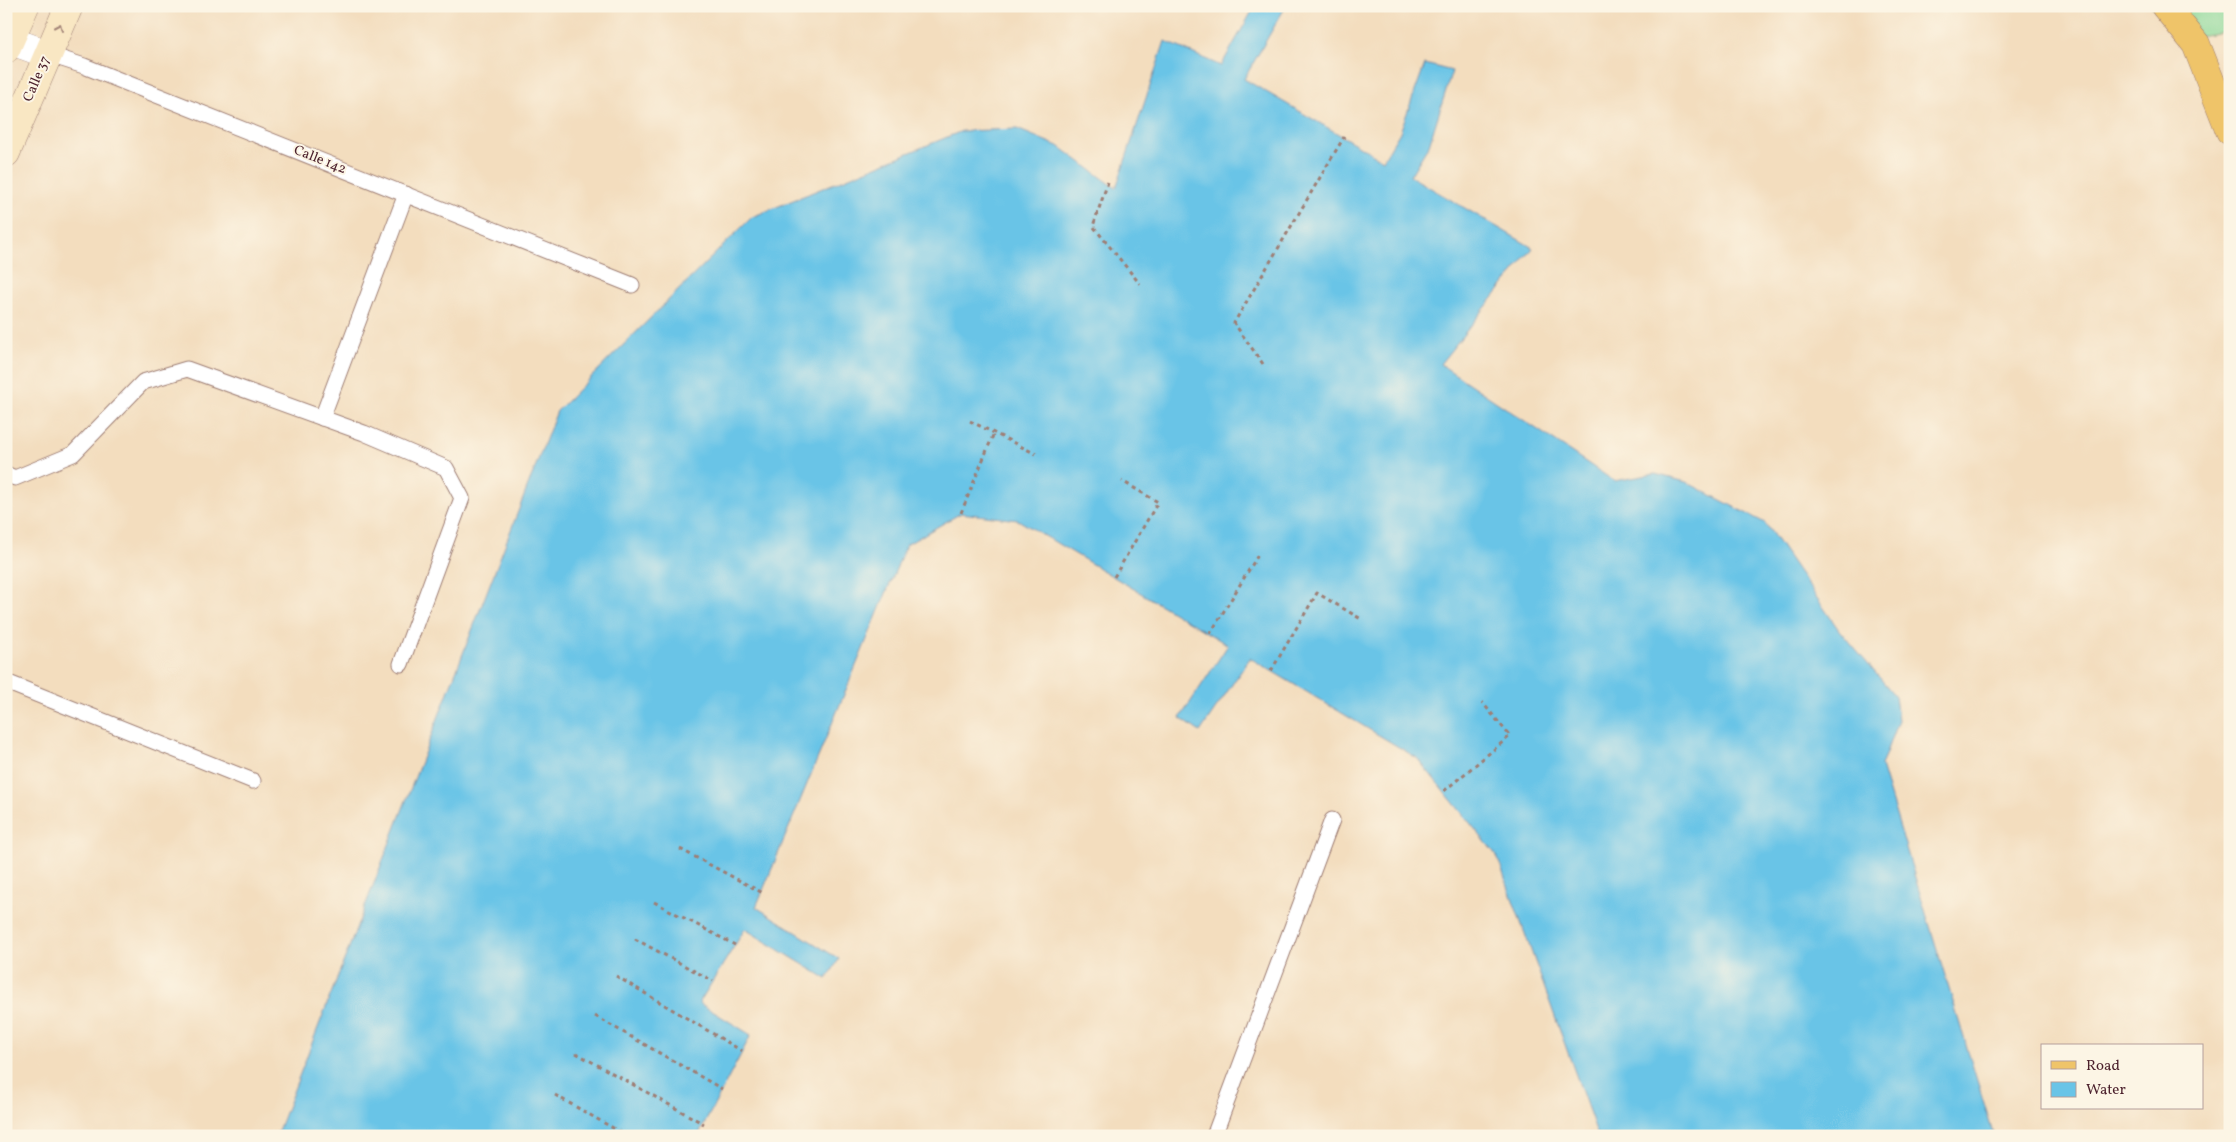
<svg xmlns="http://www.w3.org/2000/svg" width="2236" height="1142" viewBox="0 0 2236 1142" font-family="Vollkorn,serif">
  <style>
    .green { fill: #88d796; stroke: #697b60 }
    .water { fill: #69c4e7; stroke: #5a7289 }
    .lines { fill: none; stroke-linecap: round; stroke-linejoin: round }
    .lane-casing { stroke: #9e7e74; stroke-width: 17 }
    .street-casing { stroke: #9e7e74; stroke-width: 29 }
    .secondary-casing { stroke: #9e7e74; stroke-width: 29 }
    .primary-casing { stroke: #9e7e74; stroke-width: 29 }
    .path { stroke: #9e7e74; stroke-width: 3; stroke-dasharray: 4 4; stroke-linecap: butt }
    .lane { stroke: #fff; stroke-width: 15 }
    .street { stroke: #fff; stroke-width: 28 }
    .secondary { stroke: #f9e7c3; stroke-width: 28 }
    .primary { stroke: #efc469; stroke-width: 28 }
    .oneway { stroke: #a28377 }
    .labels { text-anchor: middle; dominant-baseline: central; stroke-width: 4; stroke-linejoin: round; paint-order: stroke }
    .street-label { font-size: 14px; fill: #4a1f2b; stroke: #fcf5e5 }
  </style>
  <rect width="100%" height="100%" fill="#fcf5e5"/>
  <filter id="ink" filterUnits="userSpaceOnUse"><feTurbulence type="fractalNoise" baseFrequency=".02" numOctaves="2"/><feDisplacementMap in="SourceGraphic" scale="10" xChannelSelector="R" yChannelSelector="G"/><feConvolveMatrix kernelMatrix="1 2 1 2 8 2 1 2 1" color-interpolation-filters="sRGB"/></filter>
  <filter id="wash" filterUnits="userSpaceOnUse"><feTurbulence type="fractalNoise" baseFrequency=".0096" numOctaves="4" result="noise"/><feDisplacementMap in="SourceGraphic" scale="20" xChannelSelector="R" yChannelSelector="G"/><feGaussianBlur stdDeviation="1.12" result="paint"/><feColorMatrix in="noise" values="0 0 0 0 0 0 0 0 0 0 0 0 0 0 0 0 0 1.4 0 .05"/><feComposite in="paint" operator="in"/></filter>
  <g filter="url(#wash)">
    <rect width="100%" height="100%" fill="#f3ddbe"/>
    <!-- green -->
    <polygon class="green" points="2151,6 2230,6 2230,31 2198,36"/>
    <!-- water -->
    <polygon class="water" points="1255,6 1286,6 1244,79 1383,160 1400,132 1425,64 1452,71 1429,145 1410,176 1533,248 1440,364 1614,481 1655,474 1686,482 1765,523 1839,630 1895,696 1898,720 1881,766 1994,1136 1598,1136 1497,856 1417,758 1250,658 1200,732 1180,718 1228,645 1018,520 961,513 906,545 756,907 839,959 827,979 745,929 699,1003 751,1035 698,1136 276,1136 557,411 752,217 962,131 1017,129 1060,147 1116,188 1165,41 1221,66"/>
  </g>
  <g filter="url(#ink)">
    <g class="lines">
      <defs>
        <g id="lane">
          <polyline points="47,54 84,66 632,285"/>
          <polyline points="322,418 406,194"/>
          <polyline points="6,474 15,478 73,454 143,382 187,369 364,433 446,468 462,498 401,664"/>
          <polyline points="6,682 253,781"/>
          <polyline points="1214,1136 1332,820"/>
        </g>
        <polyline id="street" points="6,39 47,54"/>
        <g id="secondary">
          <polyline points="6,49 25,6"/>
          <polyline points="6,153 69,6"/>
        </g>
        <polyline id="primary" points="2165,6 2196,44 2230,131"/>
      </defs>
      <!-- lane casing -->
      <use href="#lane" class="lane-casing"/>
      <!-- street casing -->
      <use href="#street" class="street-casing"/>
      <!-- secondary casing -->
      <use href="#secondary" class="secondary-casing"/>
      <!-- primary casing -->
      <use href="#primary" class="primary-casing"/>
      <!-- path -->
      <g class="path">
        <polyline points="1108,182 1093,226 1140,284"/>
        <polyline points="1263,364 1234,323 1344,137"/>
        <polyline points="970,421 1036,454"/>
        <polyline points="961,513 994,433"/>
        <polyline points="1114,577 1158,502 1122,481"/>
        <polyline points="1210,634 1258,555"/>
        <polyline points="1271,671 1317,593 1361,619"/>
        <polyline points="1444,791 1510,736 1482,702"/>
        <polyline points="680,849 763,893"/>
        <polyline points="654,902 735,945"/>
        <polyline points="635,939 713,981"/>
        <polyline points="616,976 742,1051"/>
        <polyline points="595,1016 722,1089"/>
        <polyline points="576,1053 704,1124"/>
        <polyline points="555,1095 627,1136"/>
      </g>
      <!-- lane -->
      <use href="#lane" class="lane"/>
      <!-- street -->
      <use href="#street" class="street"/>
      <!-- secondary -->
      <use href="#secondary" class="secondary"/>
      <!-- primary -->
      <use href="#primary" class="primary"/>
    </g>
    <!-- one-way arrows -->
    <defs><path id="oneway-chevron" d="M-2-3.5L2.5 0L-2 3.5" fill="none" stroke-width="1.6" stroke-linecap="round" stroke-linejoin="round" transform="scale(1.25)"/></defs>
    <use class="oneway" href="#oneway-chevron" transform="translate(59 27) rotate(-66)"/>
  </g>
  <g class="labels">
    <!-- street labels -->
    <g class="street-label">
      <text transform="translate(37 79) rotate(-67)">Calle 37</text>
      <text transform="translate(320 160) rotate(22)">Calle 142</text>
    </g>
  </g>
  <!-- margin -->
  <rect width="2236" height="1142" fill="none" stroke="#fcf5e5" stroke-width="25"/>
  <!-- legend -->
  <rect x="2041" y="1044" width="162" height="65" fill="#fcf5e5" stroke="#b59f9b"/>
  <rect x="2051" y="1061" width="25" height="8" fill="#efc469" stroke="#b59f9b"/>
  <text x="2086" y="1070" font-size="15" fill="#4a1f2b">Road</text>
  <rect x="2051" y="1082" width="25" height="15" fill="#69c4e7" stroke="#b59f9b"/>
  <text x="2086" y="1094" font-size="15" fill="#4a1f2b">Water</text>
</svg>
